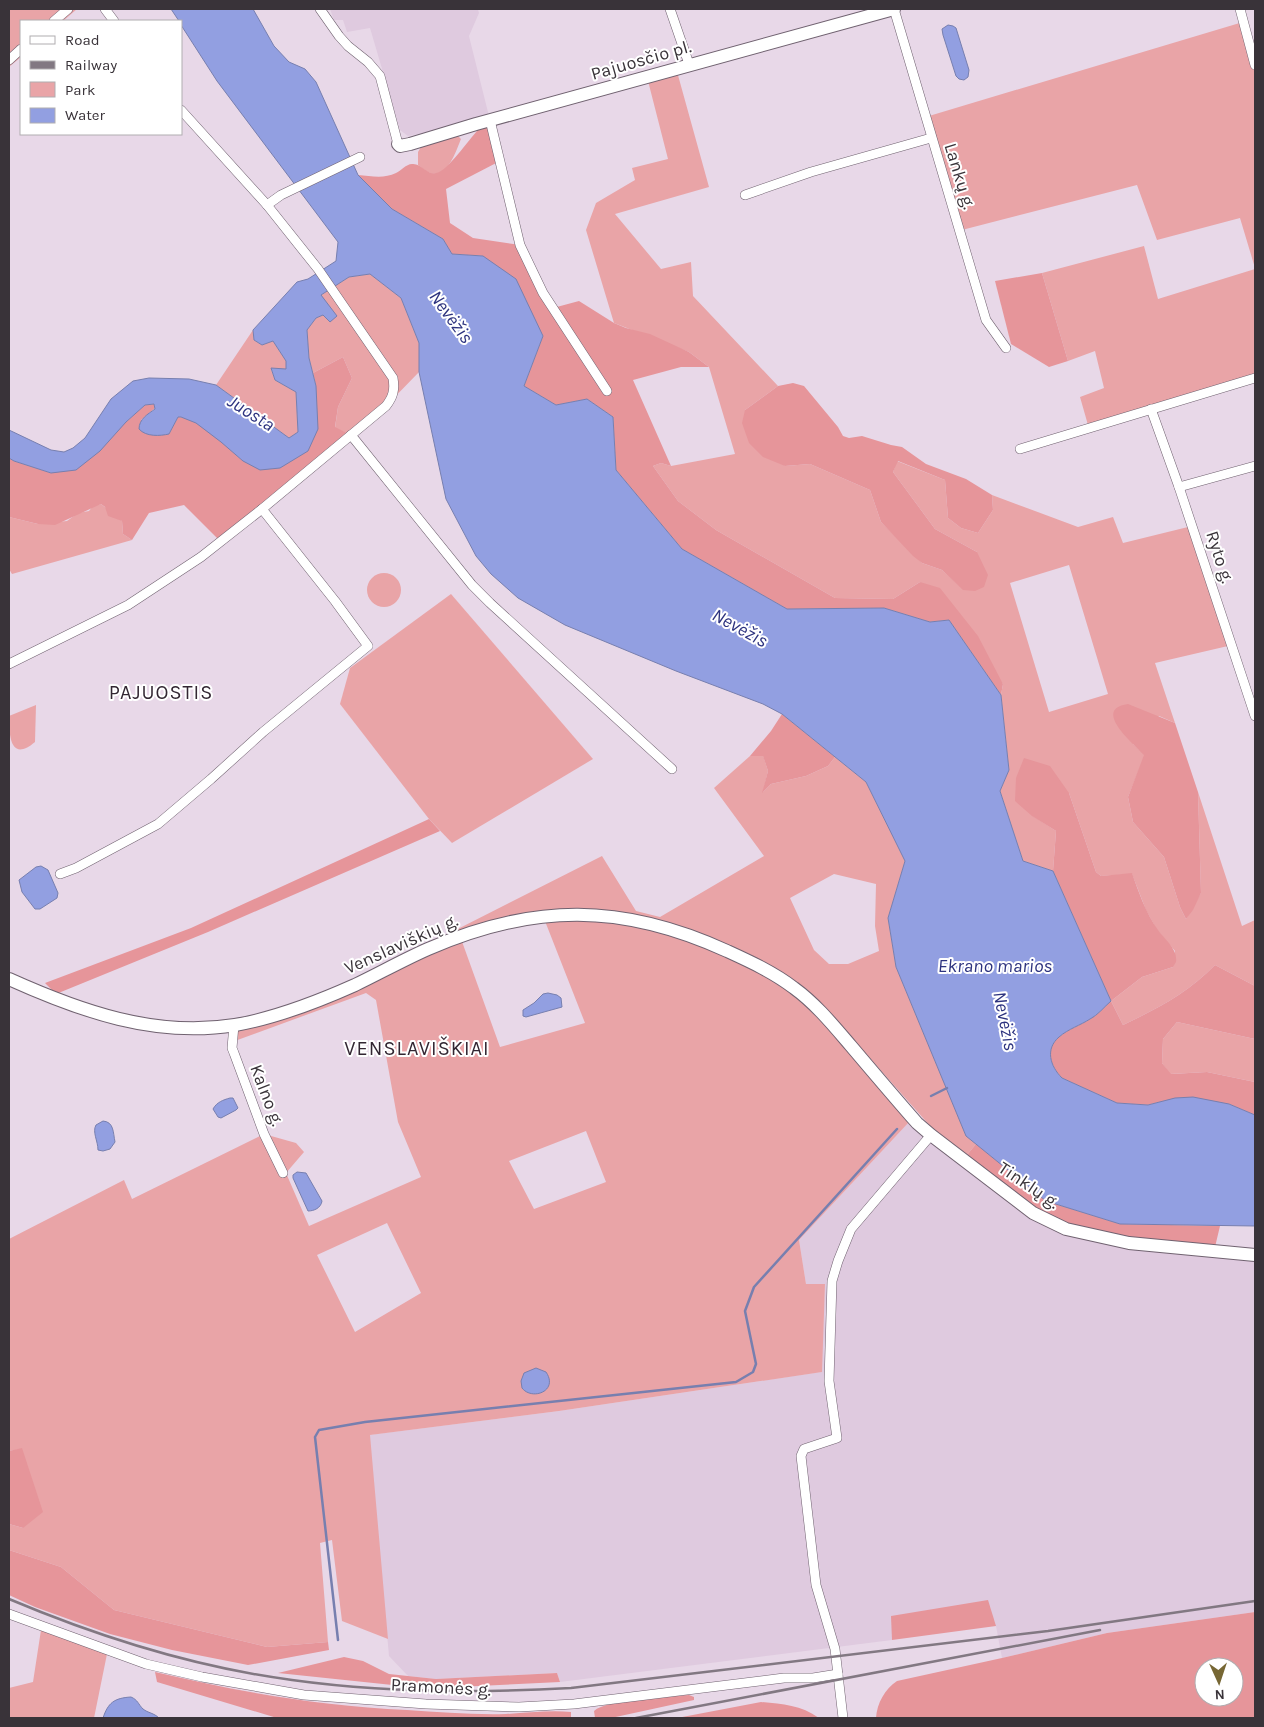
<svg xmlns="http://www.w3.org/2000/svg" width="1264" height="1727" viewBox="0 0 1264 1727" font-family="Karla,sans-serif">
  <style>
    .built { fill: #dfcadf }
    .green { fill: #e9a4a7; fill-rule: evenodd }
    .forest { fill: #e6959a; fill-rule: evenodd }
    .water { fill: #929fe1; stroke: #777faf }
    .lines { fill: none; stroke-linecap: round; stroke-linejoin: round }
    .stream { stroke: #777faf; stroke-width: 2.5 }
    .minor-casing { stroke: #706270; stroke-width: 10 }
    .secondary-casing { stroke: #706270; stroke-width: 14 }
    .minor { stroke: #fff; stroke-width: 9 }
    .secondary { stroke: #fff; stroke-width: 12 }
    .rail { stroke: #827882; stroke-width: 2.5 }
    .labels { text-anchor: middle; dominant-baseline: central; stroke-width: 4; stroke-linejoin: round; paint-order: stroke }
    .street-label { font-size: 18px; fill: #393339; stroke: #fff }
    .water-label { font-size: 19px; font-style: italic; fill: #2d337f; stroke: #fff }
    .quarter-label { font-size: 20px; letter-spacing: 1px; fill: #322632; stroke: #fff }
  </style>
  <rect width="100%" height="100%" fill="#e8d8e8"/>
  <!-- built -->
  <g class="built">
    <polygon points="330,9 478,9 479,13 469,36 490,120 408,136 400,130 370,28 347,32 343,20 334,20"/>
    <polygon points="910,1121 995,1189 1255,1259 1255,1612 1107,1633 1002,1658 996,1626 892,1616 892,1640 560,1682 557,1673 436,1679 408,1676 389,1656 369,1435 559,1411 821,1372 825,1284 806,1284 799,1240"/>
  </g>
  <!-- green -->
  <g class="green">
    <polygon points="9,9 77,9 63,21 21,21 21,57 9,67"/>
    <polygon points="1243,22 1255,65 1255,268 1240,218 1157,240 1137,185 958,231 929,116"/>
    <path d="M676,68L709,187L615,214L661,269L691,262L693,296L778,386L745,410L785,466L810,464L870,490L881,522L922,563L942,570L963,589L977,552L935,529L893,472L897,461L945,480L948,518L961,528L978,533L993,510L992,495L1078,527L1113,517L1123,543L1188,527L1228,646L1155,663L1175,723L1159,716L1133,744L1145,755L1128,797L1133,822L1164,857L1180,907L1186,919L1201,893L1198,792L1242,926L1255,920V986L1215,965C1189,992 1157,1009 1123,1025L1111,1001L1142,977L1173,967L1175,951L1157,930L1146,910L1132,874L1101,876L1096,872L1069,793L1033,816L1056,831L1053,871L1023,861L1000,791L1009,770L1001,695L1003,684L920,582L893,599L835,598L716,530L678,501L653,466L661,463L671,466L735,454L709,367L689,352L614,323L586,230L596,203L635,180L632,168L668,159L647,77ZM1069,565L1108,694L1049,712L1010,583Z"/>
    <path d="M455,133L461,139C456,151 447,181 428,172C425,171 421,167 418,165V152L424,142Z"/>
    <polygon points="1144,246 1158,299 1255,269 1255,375 1088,425 1080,397 1104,388 1095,351 1068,361 1042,273"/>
    <polygon points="370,274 401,298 419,343 419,372 386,406 351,435 335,428 338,407 352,378 343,357 313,373 309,358 307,330 316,318 323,315 321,295 349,277"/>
    <polygon points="253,330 254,340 262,345 273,341 286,361 287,369 271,369 275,380 296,392 298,432 289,438 216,385"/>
    <polygon points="101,504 122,521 123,534 132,540 12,574 9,569 9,517 38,524 67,521 78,513 89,511 93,506"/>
    <circle cx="384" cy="590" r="17"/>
    <polygon points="451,594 593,759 452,843 429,819 340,704 350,668"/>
    <path d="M36,705L35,742C10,763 9,735 9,716Z"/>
    <path d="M763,755L768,771L763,792L771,784L806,776L828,766L835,757L866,782L905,861L888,918L896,967L966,1135L976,1144L967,1155L931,1127L844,1029L766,964L591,910L440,938L602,856L636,911L660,917L764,856L714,788L750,756ZM834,874L876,884L875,926L879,951L848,964H829L814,950L790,898Z"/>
    <path d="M563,914L682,932L796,989L910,1121L799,1240L806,1284H825L822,1372L559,1411L370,1435L388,1639L342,1621L332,1540L320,1543L328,1642L267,1647L114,1610L61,1567L9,1550V1524L23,1528L22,1449L9,1451V1239L124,1180L132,1199L264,1134L296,1143L304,1152L286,1173L309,1226L421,1177L398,1122L376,1000L366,993L232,1042L234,1025L270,1017L460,936L500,1047L585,1023L543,916ZM586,1131L606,1182L534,1209L509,1161ZM387,1223L421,1293L355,1332L317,1255Z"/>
    <polygon points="1177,1022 1255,1039 1255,1082 1207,1072 1170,1074 1162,1063 1163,1039"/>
    <polygon points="41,1630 107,1654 94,1718 9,1718 9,1688 33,1682"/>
  </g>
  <!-- forest -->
  <g class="forest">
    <path d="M490,120L500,161L446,189L450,223L473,238L520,245L553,308L579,301L614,323L626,328L650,334L689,352L709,367H681L633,380L671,466L661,463L653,466L678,501L716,530L835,598L893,599L920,582L940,588L978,636L1003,684L1001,695L949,620L930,622L884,608L787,609L682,549L616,470L613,417L587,399L556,405L524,386L543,336L483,256L452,254L443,239L392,209L358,175C371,176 384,179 396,173C401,171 406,164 412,164C422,163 426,175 436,173C447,172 469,139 478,130C482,126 486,123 490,120Z"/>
    <polygon points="1042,273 1068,361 1049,367 1011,344 995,281"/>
    <path d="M343,357L352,378L338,407L335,427L351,435L220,541L184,505L149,513L132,540L123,534L122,521L108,516L105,507L101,504L55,525L38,524L9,517V458L14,461L51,473L126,422L145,405L154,404L155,408L141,420L169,434L178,417C198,417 228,448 243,461L308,451L316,386L313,373Z"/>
    <polygon points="793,383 804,386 838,427 843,436 849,438 862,436 891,445 902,447 926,464 966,479 992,495 993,510 978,533 961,528 948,518 945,480 898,461 893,472 935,529 977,552 988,575 984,587 975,591 963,590 942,570 922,563 913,556 881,522 870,490 810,464 785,466 763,457 749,443 742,423 745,410 778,386"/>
    <path d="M1128,704L1175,723L1198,792L1201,893L1193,910L1186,919L1180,907L1164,857L1133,822L1128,797L1144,755C1134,744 1091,709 1128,704Z"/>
    <polygon points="782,714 835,757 828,766 806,776 771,784 762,793 768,771 763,756 750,756 771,731"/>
    <path d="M1024,758L1050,766L1069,793L1096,872L1101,876L1132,873C1139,893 1146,913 1158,930C1165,940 1178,949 1176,962L1173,967L1142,977L1111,1001L1123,1025C1157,1009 1189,992 1215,965L1255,986V1039L1177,1022L1163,1039L1162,1063L1171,1074L1207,1072L1255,1082V1115L1229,1104L1159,1102L1148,1105L1117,1103L1062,1078C1050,1066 1045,1049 1059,1037C1068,1029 1081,1025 1090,1019C1098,1015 1104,1007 1111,1001L1053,871L1056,831L1032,816L1015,801L1016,778Z"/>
    <polygon points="429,819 440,831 208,932 56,994 45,983 191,928"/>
    <polygon points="976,1144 1046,1201 1120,1224 1220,1226 1215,1247 1131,1239 1068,1224 1036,1208 967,1155"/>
    <polygon points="22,1448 43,1512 23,1528 9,1524 9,1451"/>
    <polygon points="9,1550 61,1567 114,1610 267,1647 328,1642 329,1650 248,1665 172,1650 110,1634 35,1607 9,1595"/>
    <polygon points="988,1600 996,1626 892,1640 891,1616"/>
    <path d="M1255,1612V1718H876C877,1703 885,1689 897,1681L1002,1658L1107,1633ZM1204,1667H1234V1697H1204Z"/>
    <polygon points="344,1657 363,1661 389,1674 436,1679 557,1673 560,1682 457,1687 402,1686 278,1673"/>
    <path d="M155,1672C239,1692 320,1706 407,1710C440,1712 473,1715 506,1714C527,1713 549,1710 571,1712V1718H277L157,1682Z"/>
    <path d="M689,1695L694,1697V1700L611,1718H595L594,1711C607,1699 669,1696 689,1695Z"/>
    <path d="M761,1702C782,1704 801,1705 819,1718H677Z"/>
  </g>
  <!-- water -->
  <g class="water">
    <path d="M171,9H253L274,46L289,62L305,69L316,82L358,175L392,209L443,239L452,254L483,256L516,279L543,336L524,386L556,405L587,399L613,417L616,470L682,549L787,609L884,608L930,622L949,620L1001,695L1009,770L1000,791L1023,861L1053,871L1111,1001C1104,1007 1098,1015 1090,1019C1081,1025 1068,1029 1059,1037C1045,1049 1050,1066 1062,1078L1117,1103L1148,1105L1175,1098L1193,1097L1229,1104L1255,1115V1226L1120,1224L1046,1201L966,1136L896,967L888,918L905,861L866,782L782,714L763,704L676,671L565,625L518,598L491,574L476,556L446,499L419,372V343L401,298L370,274L349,277L321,295L337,316L330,322L323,315L316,318L307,330L309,358L316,386L318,429L308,451L280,468L260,470L243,461L221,442L196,423L181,417H178L169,434C160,436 146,437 139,429C139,419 148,414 155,409L154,404L145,405L126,422L100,451L76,470L51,473L14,461L9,458V430L51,450L64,452L73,448L85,438L111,399L133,381L149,378L189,379L216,385L289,438L298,432L296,392L275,380L271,368L286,369V361L273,341L262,345L254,340L253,330L297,282L308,279L336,261L338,242L217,81L181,25V21H179Z"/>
    <polygon points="948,25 953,26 956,28 969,70 968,77 964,80 959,79 956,76 943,35 942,29"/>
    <polygon points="41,866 48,870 58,893 57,898 40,909 35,909 22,892 19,880 36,867"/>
    <polygon points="548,993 557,995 561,998 562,1007 526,1017 523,1016 523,1010 534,1003 543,994"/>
    <path d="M230,1098H233L238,1108L236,1110L221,1118L218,1117L213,1109C217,1102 223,1100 230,1098Z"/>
    <path d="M103,1121C114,1122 113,1132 115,1142L110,1149L103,1151L98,1150C98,1141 92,1132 96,1125Z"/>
    <path d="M297,1172L306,1173L322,1201C321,1208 314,1211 308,1211L293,1178V1175Z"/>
    <path d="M536,1368L546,1372C559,1391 532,1401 522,1388L521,1381L524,1373Z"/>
    <path d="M131,1697C138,1700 138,1704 143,1709C148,1713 154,1713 159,1718H103C108,1703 114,1698 131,1697Z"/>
  </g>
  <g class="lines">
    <!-- stream -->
    <g class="stream">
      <polyline points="931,1096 947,1088"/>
      <polyline points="338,1640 315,1437 319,1430 365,1422 736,1382 753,1372 756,1364 745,1311 754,1287 897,1129"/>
    </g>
    <defs>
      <g id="minor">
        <polyline points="105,9 114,21"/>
        <polyline points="320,9 339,36 348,46 368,62 380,76 398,144"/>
        <polyline points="670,9 689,64"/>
        <polyline points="894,9 986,320 1006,348"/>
        <polyline points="1240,9 1255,65"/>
        <polyline points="54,21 68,9"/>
        <polyline points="9,60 21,49"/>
        <polyline points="181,110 267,205"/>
        <polyline points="490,120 520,245 543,293 607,391"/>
        <polyline points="745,195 811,172 931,138"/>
        <polyline points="1151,409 1179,487 1255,716"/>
        <polyline points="351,435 472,585 490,603 672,769"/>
        <polyline points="1020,449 1255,378"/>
        <polyline points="1179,487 1255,466"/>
        <path d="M9,664L128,605L201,557L262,509L386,406C393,397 395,390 393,378L318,269L267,205L281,195L360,157"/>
        <polyline points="60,874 76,868 158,824 211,779 263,732 368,646 335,601 262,509"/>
        <polyline points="234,1025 232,1048 234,1053 264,1134 283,1173"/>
        <polyline points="9,1614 146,1664 202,1677 304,1695 426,1704 519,1707 574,1704 784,1678 813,1678 838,1674"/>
        <polyline points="843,1718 835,1649 816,1585 801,1456 804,1449 837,1438 829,1381 832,1281 838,1261 851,1229 931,1135"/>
      </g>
      <g id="secondary">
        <polyline points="398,144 400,146 410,144 476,124 894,9"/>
        <path d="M9,979C80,1011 155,1038 235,1025C276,1018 317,1002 355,985C380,973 403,960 428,949C534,903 622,903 727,951C751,962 773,972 794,988C816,1004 833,1025 851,1046C873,1072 895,1098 917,1123L931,1135L1033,1213L1066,1229L1129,1243L1255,1255"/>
      </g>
    </defs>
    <!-- minor casing -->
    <use href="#minor" class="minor-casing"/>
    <!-- secondary casing -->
    <use href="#secondary" class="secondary-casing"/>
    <!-- minor -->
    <use href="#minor" class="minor"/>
    <!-- secondary -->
    <use href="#secondary" class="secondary"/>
    <!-- rail -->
    <g class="rail">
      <path d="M9,1599C99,1637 194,1667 292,1680C385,1693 478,1693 571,1688L1048,1631L1255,1601"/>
      <polyline points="636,1718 1100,1630"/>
    </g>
  </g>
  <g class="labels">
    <!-- street labels -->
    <g class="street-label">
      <text transform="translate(641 60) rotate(-16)">Pajuosčio pl.</text>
      <text transform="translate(960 176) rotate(73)">Lankų g.</text>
      <text transform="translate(1220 557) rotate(72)">Ryto g.</text>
      <text transform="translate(401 944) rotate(-24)">Venslaviškių g.</text>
      <text transform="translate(267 1095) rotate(69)">Kalno g.</text>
      <text transform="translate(1029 1185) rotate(34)">Tinklų g.</text>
      <text transform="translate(441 1687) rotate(3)">Pramonės g.</text>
    </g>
    <!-- water labels -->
    <g class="water-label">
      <text transform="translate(451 317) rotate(54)">Nevėžis</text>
      <text transform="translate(251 413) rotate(32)">Juosta</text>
      <text transform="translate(740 628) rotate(29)">Nevėžis</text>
      <text x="995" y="966">Ekrano marios</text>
      <text transform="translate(1005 1021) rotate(79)">Nevėžis</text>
    </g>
    <!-- quarter labels -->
    <g class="quarter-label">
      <text x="161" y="692">PAJUOSTIS</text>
      <text x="417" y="1048">VENSLAVIŠKIAI</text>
    </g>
  </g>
  <!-- border -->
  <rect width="1264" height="1727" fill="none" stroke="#393339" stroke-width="20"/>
  <!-- legend -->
  <rect x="20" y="20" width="162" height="115" fill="#ffffff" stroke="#b0adb0"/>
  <rect x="30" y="36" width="25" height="8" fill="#ffffff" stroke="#b0adb0"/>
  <text x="65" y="45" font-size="15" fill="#393339">Road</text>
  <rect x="30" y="61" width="25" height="8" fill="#827882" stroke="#b0adb0"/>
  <text x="65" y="70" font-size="15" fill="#393339">Railway</text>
  <rect x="30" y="82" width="25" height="15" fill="#e9a4a7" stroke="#b0adb0"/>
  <text x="65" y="95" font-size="15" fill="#393339">Park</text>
  <rect x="30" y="108" width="25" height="15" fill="#929fe1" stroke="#b0adb0"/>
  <text x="65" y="120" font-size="15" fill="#393339">Water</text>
  <!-- north arrow -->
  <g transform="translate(1219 1682) rotate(177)"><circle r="24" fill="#ffffff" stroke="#b0adb0"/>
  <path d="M0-4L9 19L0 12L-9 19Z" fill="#776734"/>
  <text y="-8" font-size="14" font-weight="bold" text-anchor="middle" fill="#393339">N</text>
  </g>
</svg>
